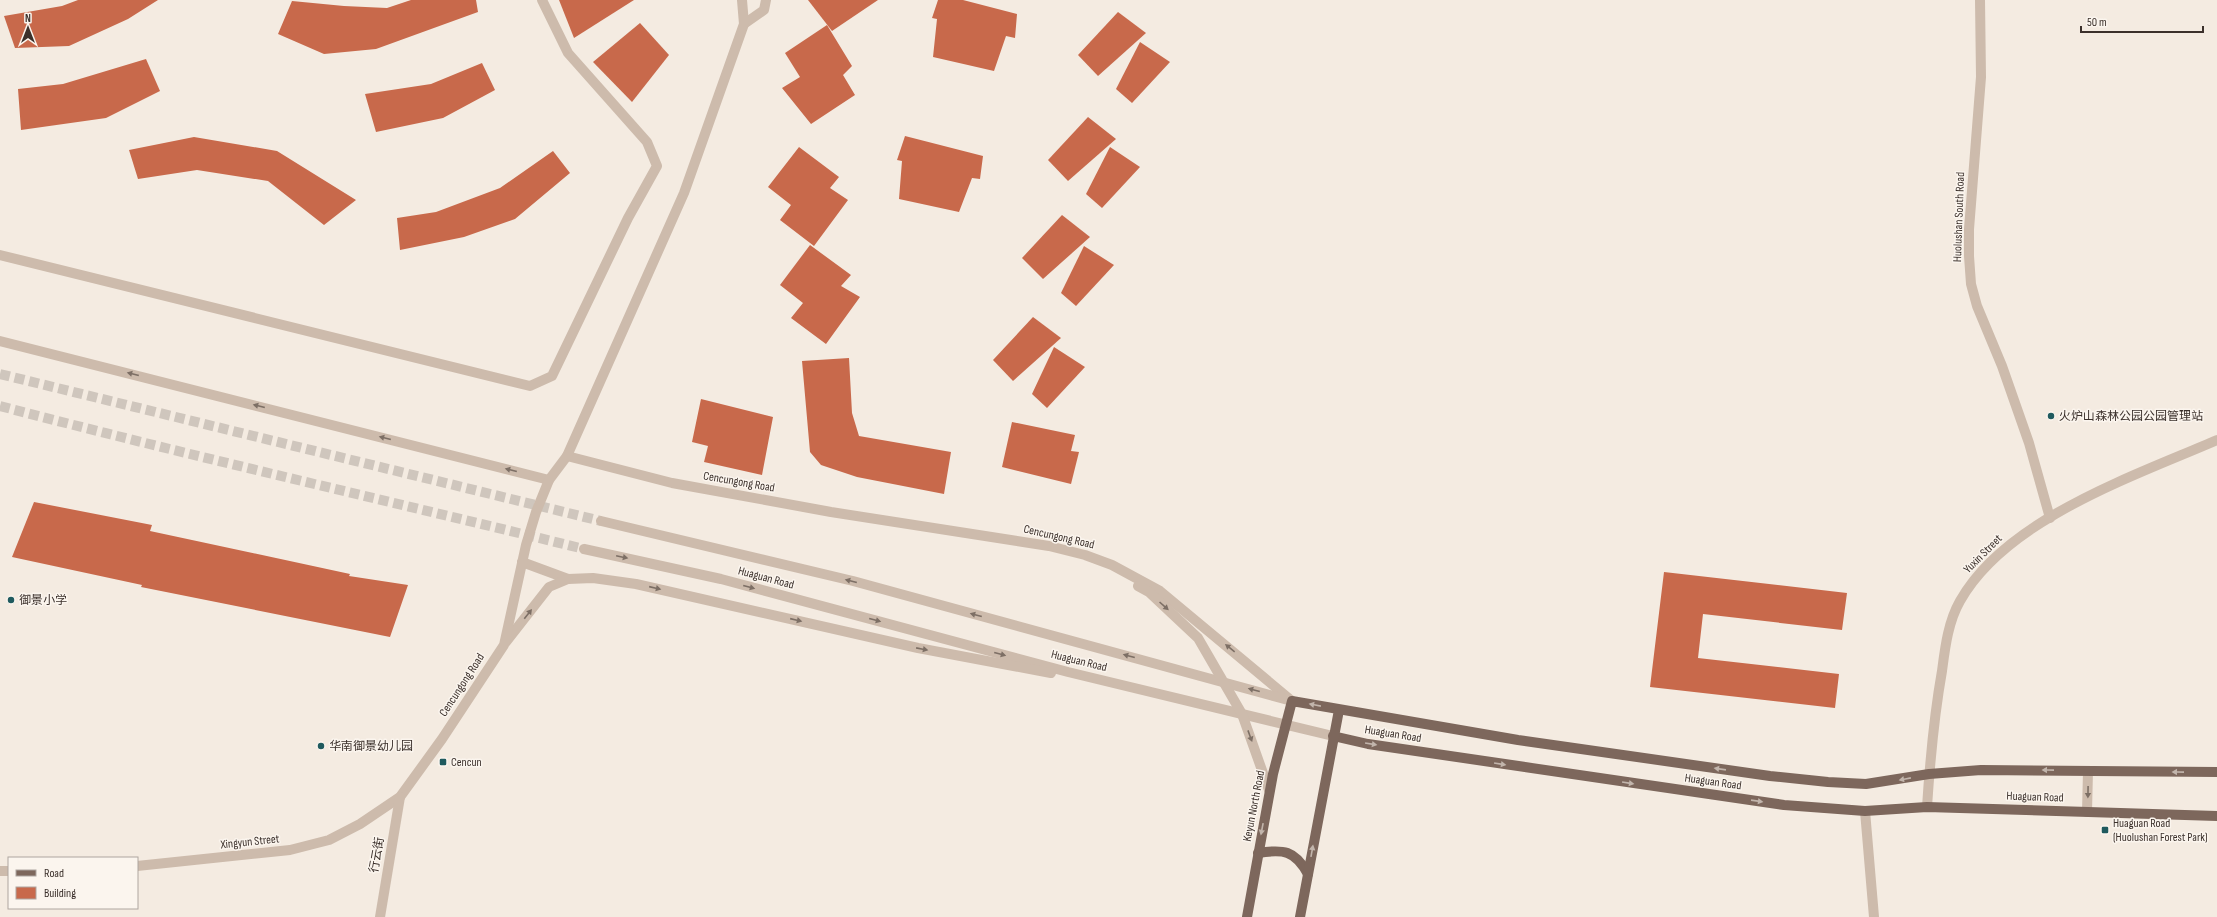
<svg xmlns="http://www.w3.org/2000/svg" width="2217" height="917" viewBox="0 0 2217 917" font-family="'Sofia Sans Condensed','Noto Sans SC',sans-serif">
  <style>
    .building { fill: #c8694b }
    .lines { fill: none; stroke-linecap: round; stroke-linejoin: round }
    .minor-tunnel { stroke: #cfc6bd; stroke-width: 10; stroke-dasharray: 10 5; stroke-linecap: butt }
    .minor { stroke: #cdbbac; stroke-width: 10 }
    .major { stroke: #7d675c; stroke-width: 10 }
    .oneway { fill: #7d6f65 }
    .oneway2 { fill: #c2b5ac }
    .poi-dot { fill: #1f5a5e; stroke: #fbf5ee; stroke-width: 1.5 }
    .labels { text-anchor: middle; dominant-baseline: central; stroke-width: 3; stroke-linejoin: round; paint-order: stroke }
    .street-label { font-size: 12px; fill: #3b302b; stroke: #fbf5ee }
    .poi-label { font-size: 12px; fill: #3b302b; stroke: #fbf5ee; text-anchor: start }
  </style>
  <rect width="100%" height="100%" fill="#f4ebe1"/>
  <!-- building -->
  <g class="building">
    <polygon points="78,0 158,0 128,19 69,46 15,48 4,16 62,6"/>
    <polygon points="411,0 476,0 478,12 376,49 324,54 278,34 292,1 344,6 387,8"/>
    <polygon points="559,0 634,0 574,38"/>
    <polygon points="808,0 878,0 832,31"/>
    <polygon points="938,0 963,0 1017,14 1015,38 1006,36 994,71 933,57 937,19 932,18"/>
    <polygon points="1118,12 1146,33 1098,76 1078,55"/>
    <polygon points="640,23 669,55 632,102 593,62"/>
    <polygon points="827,25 852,66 843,75 855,95 811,124 782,88 800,77 785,53"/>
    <polygon points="1140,42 1170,62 1132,103 1116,89"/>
    <polygon points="146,59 160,91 106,118 21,130 18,89 63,84"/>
    <polygon points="482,63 495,90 443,118 376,132 365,94 431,84"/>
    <polygon points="1088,117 1116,139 1068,181 1048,160"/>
    <polygon points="905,136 983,156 980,179 972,178 959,212 899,199 902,161 897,160"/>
    <polygon points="194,137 277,151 356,200 324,225 268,181 197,170 138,179 129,150"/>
    <polygon points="799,147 839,177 830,188 848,200 814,246 780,220 791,205 768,187"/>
    <polygon points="1110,147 1140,167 1102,208 1086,194"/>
    <polygon points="553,151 570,173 515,219 464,237 400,250 397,218 436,212 500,188"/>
    <polygon points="1062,215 1090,237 1043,279 1022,258"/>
    <polygon points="810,245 851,275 841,286 860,297 826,344 791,318 803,303 780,285"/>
    <polygon points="1084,246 1114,265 1076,306 1061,293"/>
    <polygon points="1033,317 1061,338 1013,381 993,360"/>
    <polygon points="1054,347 1085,367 1047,408 1032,394"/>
    <polygon points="849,358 852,413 859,436 951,452 944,494 857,477 821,465 810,452 802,361"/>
    <polygon points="701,399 773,417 762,475 704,462 708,446 692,442"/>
    <polygon points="1012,422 1075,435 1071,451 1079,452 1071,484 1002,467"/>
    <polygon points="34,502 152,525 150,531 350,574 349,576 408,585 390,637 141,587 142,585 12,557"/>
    <polygon points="1664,572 1847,593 1842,630 1703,614 1698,658 1839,674 1835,708 1650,687"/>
  </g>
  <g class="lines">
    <!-- minor-tunnel -->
    <g class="minor-tunnel">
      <polyline points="0,374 601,521"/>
      <path d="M0,406C194,457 390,501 584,549"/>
    </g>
    <!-- minor -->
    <g class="minor">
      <polyline points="1980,0 1981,77 1969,229 1969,256 1971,284 1977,306 2002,366 2029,443 2050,518"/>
      <polyline points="744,24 764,10 766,0"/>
      <polyline points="0,255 530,386 552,376 628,218 657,166 647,142 568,53 542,0"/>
      <polyline points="0,341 549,480"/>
      <polyline points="567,456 672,483 831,512 1049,546 1085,555 1112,565 1160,591 1292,701"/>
      <polyline points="601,521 853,581 1288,700"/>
      <polyline points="584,549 721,579 1068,672 1333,736"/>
      <polyline points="522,562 568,579 593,578 636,584 918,648 1051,673"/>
      <polyline points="1138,586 1149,592 1198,638 1242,714 1269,790"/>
      <polyline points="506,642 549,587 568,579"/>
      <path d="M1927,807C1930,761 1934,716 1942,671C1945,648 1948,622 1960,601C2006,519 2134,476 2217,440"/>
      <polyline points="1865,811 1874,917"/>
      <polyline points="2087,812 2088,771"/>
      <polyline points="137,866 290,850 329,840 360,824 400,797 442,739 504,645 526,545 536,512 549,480 567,456 684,193 744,24 742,0"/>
      <polyline points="0,871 9,871"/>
      <polyline points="380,917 400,797"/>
    </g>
    <!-- major -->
    <g class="major">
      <polyline points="1333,736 1368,744 1784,805 1865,811 1927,807 2217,816"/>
      <path d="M1258,853C1283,849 1295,850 1308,874"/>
      <polyline points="1247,917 1273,774 1292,701 1518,740 1770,776 1828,782 1866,784 1929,774 1981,770 2217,772"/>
      <polyline points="1300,917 1339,710"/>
    </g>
  </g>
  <!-- one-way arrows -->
  <defs><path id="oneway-solid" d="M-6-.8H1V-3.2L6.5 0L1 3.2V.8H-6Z"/></defs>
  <g class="oneway">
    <use href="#oneway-solid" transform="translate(133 374) rotate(-166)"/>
    <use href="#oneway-solid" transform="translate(259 406) rotate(-166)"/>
    <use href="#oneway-solid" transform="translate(385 438) rotate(-166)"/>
    <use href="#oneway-solid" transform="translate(511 470) rotate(-166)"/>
    <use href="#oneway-solid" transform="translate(622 557) rotate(12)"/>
    <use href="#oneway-solid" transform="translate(851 581) rotate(-166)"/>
    <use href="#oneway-solid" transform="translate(749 587) rotate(15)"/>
    <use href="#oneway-solid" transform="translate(655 588) rotate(13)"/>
    <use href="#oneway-solid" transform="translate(1164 606) rotate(42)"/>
    <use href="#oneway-solid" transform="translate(528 614) rotate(-52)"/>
    <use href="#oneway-solid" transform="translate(976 615) rotate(-165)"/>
    <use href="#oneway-solid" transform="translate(796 620) rotate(13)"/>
    <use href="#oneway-solid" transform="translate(875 620) rotate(15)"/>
    <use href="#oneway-solid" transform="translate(1230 648) rotate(-141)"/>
    <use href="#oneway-solid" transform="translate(922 649) rotate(11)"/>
    <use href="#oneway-solid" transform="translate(1000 654) rotate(15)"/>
    <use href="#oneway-solid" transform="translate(1129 656) rotate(-165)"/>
    <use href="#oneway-solid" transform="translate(1254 690) rotate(-165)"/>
    <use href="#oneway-solid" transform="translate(1250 736) rotate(70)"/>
    <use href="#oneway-solid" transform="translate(2088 792) rotate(91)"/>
  </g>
  <g class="oneway2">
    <use href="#oneway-solid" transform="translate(1315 705) rotate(-169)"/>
    <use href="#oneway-solid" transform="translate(1371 744) rotate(9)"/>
    <use href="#oneway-solid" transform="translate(1500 764) rotate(9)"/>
    <use href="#oneway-solid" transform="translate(1720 769) rotate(-172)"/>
    <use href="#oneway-solid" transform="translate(2048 770) rotate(-179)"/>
    <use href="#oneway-solid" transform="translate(2178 772) rotate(-179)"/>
    <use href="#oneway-solid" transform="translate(1905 779) rotate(169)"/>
    <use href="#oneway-solid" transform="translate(1628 783) rotate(9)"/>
    <use href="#oneway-solid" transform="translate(1757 801) rotate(8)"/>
    <use href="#oneway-solid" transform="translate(1262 829) rotate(101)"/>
    <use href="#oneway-solid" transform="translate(1312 851) rotate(-80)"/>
  </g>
  <!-- markers -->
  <g class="poi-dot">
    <circle cx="2051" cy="416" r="4"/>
    <circle cx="11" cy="600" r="4"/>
    <circle cx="321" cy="746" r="4"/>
    <rect x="439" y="758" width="8" height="8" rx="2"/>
    <rect x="2101" y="826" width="8" height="8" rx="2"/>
  </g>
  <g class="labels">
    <!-- street labels -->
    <g class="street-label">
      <text transform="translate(1959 217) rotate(-88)">Huolushan South Road</text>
      <text transform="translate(739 482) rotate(10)">Cencungong Road</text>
      <text transform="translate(1059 537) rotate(13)">Cencungong Road</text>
      <text transform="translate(1983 554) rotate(-45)">Yuxin Street</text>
      <text transform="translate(766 578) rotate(15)">Huaguan Road</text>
      <text transform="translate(1079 661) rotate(14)">Huaguan Road</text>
      <text transform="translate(462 685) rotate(-57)">Cencungong Road</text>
      <text transform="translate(1393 734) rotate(9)">Huaguan Road</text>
      <text transform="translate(1713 782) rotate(8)">Huaguan Road</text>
      <text transform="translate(2035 797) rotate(2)">Huaguan Road</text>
      <text transform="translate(1254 806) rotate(-79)">Keyun North Road</text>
      <text transform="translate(250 842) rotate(-6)">Xingyun Street</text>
      <text transform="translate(377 855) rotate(-80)">行云街</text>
    </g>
    <!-- poi labels -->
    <g class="poi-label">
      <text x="2059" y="416">火炉山森林公园公园管理站</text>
      <text x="19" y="600">御景小学</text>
      <text x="329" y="746">华南御景幼儿园</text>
      <text x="451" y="762">Cencun</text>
      <text x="2113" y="823">Huaguan Road<tspan x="2113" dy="14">(Huolushan Forest Park)</tspan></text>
    </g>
  </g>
  <!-- legend -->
  <rect x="8" y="857" width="130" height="52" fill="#fbf5ee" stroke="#aea6a0"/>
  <rect x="16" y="870" width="20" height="6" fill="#7d675c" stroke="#aea6a0"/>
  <text x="44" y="877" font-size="12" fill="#3b302b">Road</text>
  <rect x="16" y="887" width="20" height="12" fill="#c8694b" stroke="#aea6a0"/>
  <text x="44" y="897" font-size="12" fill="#3b302b">Building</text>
  <!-- north arrow -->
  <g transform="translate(28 28)" stroke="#fbf5ee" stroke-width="3" paint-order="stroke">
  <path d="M0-3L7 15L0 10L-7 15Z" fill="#3b302b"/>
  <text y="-6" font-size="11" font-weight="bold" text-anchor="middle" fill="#3b302b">N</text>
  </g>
  <!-- scale -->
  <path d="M2081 26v6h122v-6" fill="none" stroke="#3b302b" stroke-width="2"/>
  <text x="2087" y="26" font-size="12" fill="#3b302b" stroke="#fbf5ee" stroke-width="3" paint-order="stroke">50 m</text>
</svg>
